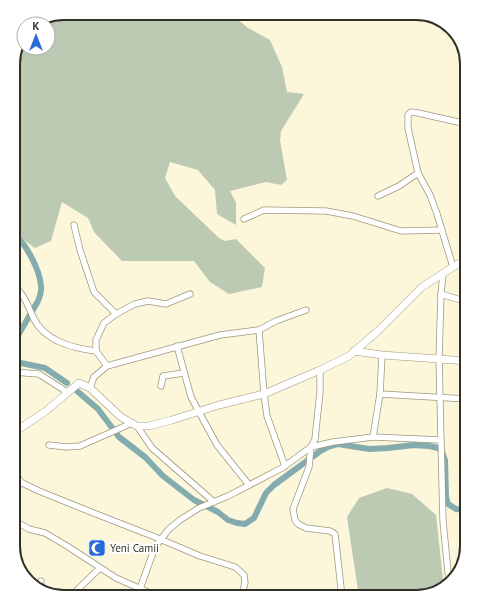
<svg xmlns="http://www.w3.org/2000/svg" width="480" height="610" viewBox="0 0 480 610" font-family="'PT Sans',sans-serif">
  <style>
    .green { fill: #bcc9b3 }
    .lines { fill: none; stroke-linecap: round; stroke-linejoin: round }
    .canal { stroke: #84acae; stroke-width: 6 }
    .minor-casing { stroke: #9e987f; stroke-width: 7 }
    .tertiary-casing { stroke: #9e987f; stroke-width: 8 }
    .minor { stroke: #fff; stroke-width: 5.5 }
    .tertiary { stroke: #fff; stroke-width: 7 }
    .labels { text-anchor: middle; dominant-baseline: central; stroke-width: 4; stroke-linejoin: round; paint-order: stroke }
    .poi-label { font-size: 11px; fill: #333126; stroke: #fff; text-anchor: start }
    .rim { fill: none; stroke: #333126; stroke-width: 2 }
  </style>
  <rect width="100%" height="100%" fill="#fcf6db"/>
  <!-- green -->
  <g class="green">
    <polygon points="64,13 230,13 248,28 270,40 282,67 287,92 304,94 281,131 280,140 287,180 281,185 266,182 230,191 236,203 236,225 217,214 215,190 198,170 170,162 165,178 175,196 219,238 225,241 236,239 265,268 262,287 229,294 210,282 194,261 122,261 94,232 88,218 62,202 51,241 35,248 13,232 13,60 24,38 24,48 48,48 48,24 35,24"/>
    <polygon points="387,488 412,494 436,515 444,589 416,597 359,597 347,517 359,498"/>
  </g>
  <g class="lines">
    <!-- canal -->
    <g class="canal">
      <path d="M13,344L38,301C40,296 42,291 41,286C40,271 26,242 13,234"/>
      <polyline points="13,358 21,363 45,368 67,383"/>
      <polyline points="77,391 98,409 119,437 145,457 163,476 194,500 218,512 228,520 237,523 245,524 254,518 266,493 274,485 319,452 328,447 338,444 369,449 388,448 414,445 429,446 438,448 442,452 445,460 446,497 448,504 456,509 467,510"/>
    </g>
    <defs>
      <g id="minor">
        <polyline points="462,122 467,107"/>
        <polyline points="378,196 399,186 418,173"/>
        <polyline points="244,219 264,210 326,211 353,216 401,231 442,230"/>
        <polyline points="74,225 80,250 94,292 116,314"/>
        <polyline points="453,267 437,214 430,195 418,173 408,128 408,115 411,112 418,113 467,124"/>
        <polyline points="443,274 441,294 439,358 443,521 449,583"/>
        <path d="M13,286C24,293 28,306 33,317C44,341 72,348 96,351L107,366"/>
        <polyline points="441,294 467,302"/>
        <polyline points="259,330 276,321 306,310"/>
        <polyline points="177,346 191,397 199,412 217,445 249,485"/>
        <polyline points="96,351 96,340 104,323 116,314 135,304 148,301 166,304 190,294"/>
        <polyline points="320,370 320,392 315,439 311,447 309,467 293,509 295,520 298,524 306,528 330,531 335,534 342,597"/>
        <polyline points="13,372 39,374 67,392"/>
        <polyline points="161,386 163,376 184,373"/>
        <polyline points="90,388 94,377 107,366 220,335 259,330 264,394 267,416 285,466"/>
        <polyline points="380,394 467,399"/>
        <polyline points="137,426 152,448 214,502"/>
        <polyline points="373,437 441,440"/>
        <polyline points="49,445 66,447 80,446 132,423"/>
        <polyline points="13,471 22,483 39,491 91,512 155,537 200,556 235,567 244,575 245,583 241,597"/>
        <polyline points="13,520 29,529 45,533 67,546 116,578 159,597"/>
        <polyline points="38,590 41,581"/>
        <polyline points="74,597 76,591 100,568"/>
        <polyline points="137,597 155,547 169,529 180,520 199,508 228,496 282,468 311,447 333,442 373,437 380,394 382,355"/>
      </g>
      <g id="tertiary">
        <polyline points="354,351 382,355 467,361"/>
        <polyline points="13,433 46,411 79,383 90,388 121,417 137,426 149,426 172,420 219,405 264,394 320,370 349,356 379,330 422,287 467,258"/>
      </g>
    </defs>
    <!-- minor casing -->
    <use href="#minor" class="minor-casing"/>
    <!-- tertiary casing -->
    <use href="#tertiary" class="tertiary-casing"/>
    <!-- minor -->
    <use href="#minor" class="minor"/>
    <!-- tertiary -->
    <use href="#tertiary" class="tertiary"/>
  </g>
  <!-- icons -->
  <defs>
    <symbol id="mosque-square" viewBox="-11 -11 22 22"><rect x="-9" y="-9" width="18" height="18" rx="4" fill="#2a6bd7" stroke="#fff"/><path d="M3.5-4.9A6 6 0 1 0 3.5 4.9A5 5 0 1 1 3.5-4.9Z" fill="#fff"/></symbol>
  </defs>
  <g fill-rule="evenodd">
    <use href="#mosque-square" x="87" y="538" width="20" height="20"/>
  </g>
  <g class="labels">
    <!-- poi labels -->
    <g class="poi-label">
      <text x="110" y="548">Yeni Camii</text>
    </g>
  </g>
  <!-- crop -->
  <path d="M0 0H480V610H0ZM64 20H416A44 44 0 0 1 460 64V546A44 44 0 0 1 416 590H64A44 44 0 0 1 20 546V64A44 44 0 0 1 64 20Z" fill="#fff" fill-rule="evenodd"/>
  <path class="rim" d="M64 20H416A44 44 0 0 1 460 64V546A44 44 0 0 1 416 590H64A44 44 0 0 1 20 546V64A44 44 0 0 1 64 20Z"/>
  <!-- north arrow -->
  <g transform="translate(36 36)"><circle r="19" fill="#ffffff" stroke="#adada8"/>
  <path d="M0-3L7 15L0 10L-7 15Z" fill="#2a6bd7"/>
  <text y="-6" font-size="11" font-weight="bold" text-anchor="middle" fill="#333126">K</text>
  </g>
</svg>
